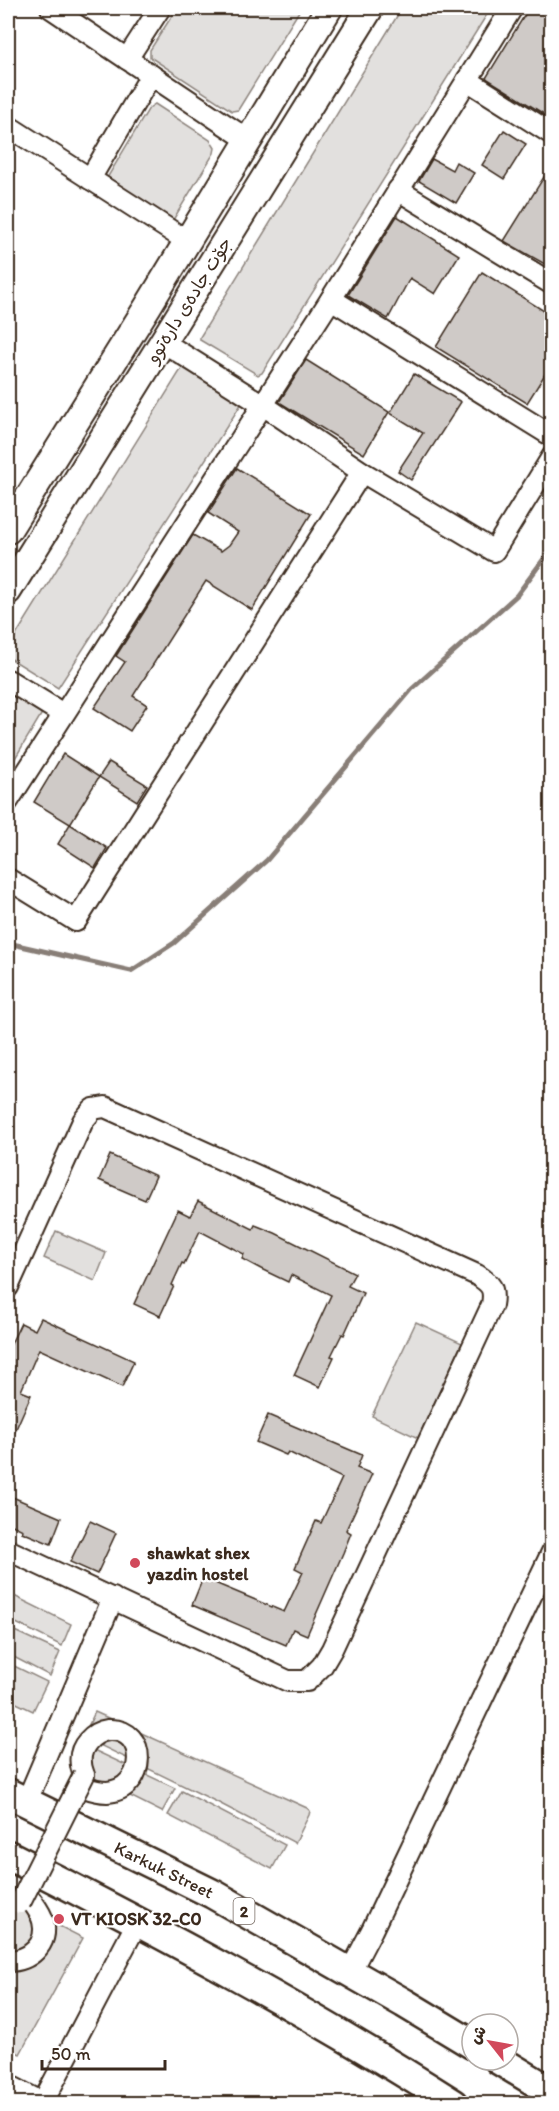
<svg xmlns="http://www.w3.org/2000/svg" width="559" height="2111" viewBox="0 0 559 2111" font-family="Itim,'Playpen Sans Arabic',sans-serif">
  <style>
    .green { fill: #e2e0de; stroke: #8e857e; stroke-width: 1.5 }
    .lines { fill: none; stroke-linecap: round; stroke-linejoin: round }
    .stream { stroke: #887e77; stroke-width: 5 }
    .building { fill: #cfcac7; stroke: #3b2a1e; stroke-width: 1.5 }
    .minor-casing { stroke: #3b2a1e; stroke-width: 24 }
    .major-casing { stroke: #3b2a1e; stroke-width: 30 }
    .highway-casing { stroke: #3b2a1e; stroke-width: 33 }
    .minor { stroke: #fff; stroke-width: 20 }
    .major { stroke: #fff; stroke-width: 26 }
    .highway { stroke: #fff; stroke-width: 28 }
    .minor-bridge-casing { stroke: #3b2a1e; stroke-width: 24; stroke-linecap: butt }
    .minor-bridge { stroke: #fff; stroke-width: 20 }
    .poi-dot { fill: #d1495b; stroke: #fff; stroke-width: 2 }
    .labels { text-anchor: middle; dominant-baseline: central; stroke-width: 4.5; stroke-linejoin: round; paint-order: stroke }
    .shield { fill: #fff; stroke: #766a62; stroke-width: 1.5 }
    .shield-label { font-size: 16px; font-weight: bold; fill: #3b2a1e }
    .street-label { font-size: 18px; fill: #3b2a1e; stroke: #fff }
    .poi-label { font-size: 18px; font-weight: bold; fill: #3b2a1e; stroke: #fff; text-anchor: start }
  </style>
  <rect width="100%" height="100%" fill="#fff"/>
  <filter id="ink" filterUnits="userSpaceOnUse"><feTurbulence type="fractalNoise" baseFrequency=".0167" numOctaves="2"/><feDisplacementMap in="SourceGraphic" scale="12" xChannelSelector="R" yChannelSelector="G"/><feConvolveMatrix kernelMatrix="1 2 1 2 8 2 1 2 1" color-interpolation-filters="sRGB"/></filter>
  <g filter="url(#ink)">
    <!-- green -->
    <g class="green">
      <polygon points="177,8 301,8 238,110 232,111 150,57 150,50"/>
      <polygon points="402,8 491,8 262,373 258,375 200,340 200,337"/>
      <polygon points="155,104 210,140 215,148 214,153 170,225 107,178 149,108"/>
      <polygon points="185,363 242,403 58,688 8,657 8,648"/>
      <polygon points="8,689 41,710 41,715 8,770"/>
      <polygon points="56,1231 106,1253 95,1281 44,1258"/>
      <polygon points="416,1322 462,1343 418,1438 372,1416"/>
      <polygon points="8,1593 71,1624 62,1646 8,1619"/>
      <polygon points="8,1628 60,1652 50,1676 8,1654"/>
      <polygon points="8,1663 47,1682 33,1711 8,1699"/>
      <polygon points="95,1712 307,1808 310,1811 309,1815 295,1843 217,1802 83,1737"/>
      <polygon points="85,1746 175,1788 162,1812 74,1768"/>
      <polygon points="182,1791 285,1845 272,1869 168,1815"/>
      <polygon points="8,1900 83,1938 20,2054 8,2048"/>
    </g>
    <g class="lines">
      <!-- stream -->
      <polyline class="stream" points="8,943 131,971 174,943 267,860 412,689 517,595 552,548"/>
    </g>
    <!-- building -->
    <g class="building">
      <polygon points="529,8 545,8 552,11 552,119 486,78"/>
      <polygon points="504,130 526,144 504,179 482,165"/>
      <polygon points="432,159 452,170 456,162 474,173 456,203 419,181"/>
      <polygon points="552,164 552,268 504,241"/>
      <polygon points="397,216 459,255 435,294 410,278 388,319 348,295"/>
      <polygon points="482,272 552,316 552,363 527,403 436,347"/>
      <polygon points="306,360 389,412 364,454 279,402"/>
      <polygon points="414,374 461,402 411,480 398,471 423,433 390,413"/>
      <polygon points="237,468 311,514 252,610 206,581 133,696 147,705 130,731 94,708 125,662 116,656 193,535 221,551 229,545 238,532 208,513"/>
      <polygon points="63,754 99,777 70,824 34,802"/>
      <polygon points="109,762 147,785 137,801 99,777"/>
      <polygon points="70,824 107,848 95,868 58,844"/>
      <polygon points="110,1155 156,1176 145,1200 99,1180"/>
      <polygon points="198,1201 253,1229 255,1225 275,1233 355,1273 348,1286 363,1293 344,1335 342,1334 331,1356 334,1357 320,1387 294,1375 331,1295 291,1275 288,1282 261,1269 242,1259 244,1254 200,1231 184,1264 182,1263 172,1285 174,1286 160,1316 134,1304 178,1210 190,1216"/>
      <polygon points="41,1318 134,1361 122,1387 39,1349 21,1391 31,1395 8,1447 8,1350 21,1323 35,1330"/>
      <polygon points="268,1415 362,1455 357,1468 372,1474 346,1530 351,1533 343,1553 307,1635 293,1629 286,1645 192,1605 203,1578 284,1612 303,1572 295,1568 316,1521 321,1523 342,1478 288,1452 286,1455 256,1442"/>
      <polygon points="8,1495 61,1518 51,1544 22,1532 23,1530 8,1523"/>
      <polygon points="90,1521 116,1533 97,1574 70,1562"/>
    </g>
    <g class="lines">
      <defs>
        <g id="minor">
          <polyline points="51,8 248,140"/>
          <polyline points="127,59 160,8"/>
          <polyline points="467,80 552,134"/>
          <polyline points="8,126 187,241"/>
          <polyline points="90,179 151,75"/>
          <polyline points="398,190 552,284"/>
          <polyline points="331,299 552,436"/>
          <polyline points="163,342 263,405 362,472 494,551 552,457"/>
          <polyline points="8,680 63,714"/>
          <polyline points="8,801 331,299 512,8"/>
          <polyline points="8,879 76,921 362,472"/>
          <path d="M8,1287L83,1121L93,1109L105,1107L477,1275C491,1284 495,1288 492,1305L332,1649L322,1666L307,1681H288L8,1550"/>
          <path d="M84,1775C79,1763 79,1751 88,1741C93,1735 101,1731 108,1730C149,1727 147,1790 107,1792C99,1792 92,1790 84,1787"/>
          <polyline points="26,1803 113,1598"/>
          <path d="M8,1961C29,1961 49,1945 43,1921C41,1913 36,1907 31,1900"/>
          <polyline points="350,1972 372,1930 552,1552"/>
          <polyline points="8,2085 43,2103"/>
          <polyline points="42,2104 138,1921"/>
        </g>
        <g id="major">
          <polyline points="8,530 148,306 329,8"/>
          <polyline points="8,591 370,8"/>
        </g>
        <g id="highway">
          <polyline points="8,1793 213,1894 404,2003 472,2044"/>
          <path d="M8,1855C160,1932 310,2012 454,2104"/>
          <polyline points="499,2060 552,2092"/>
        </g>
      </defs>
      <!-- minor casing -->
      <use href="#minor" class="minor-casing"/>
      <!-- major casing -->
      <use href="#major" class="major-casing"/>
      <!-- highway casing -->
      <use href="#highway" class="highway-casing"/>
      <!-- minor -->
      <use href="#minor" class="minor"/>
      <!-- major -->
      <use href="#major" class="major"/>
      <!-- highway -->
      <use href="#highway" class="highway"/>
      <defs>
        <polyline id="minor-bridge" points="20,1903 84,1775"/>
      </defs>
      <!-- minor-bridge casing -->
      <use href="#minor-bridge" class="minor-bridge-casing"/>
      <!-- minor-bridge -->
      <use href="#minor-bridge" class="minor-bridge"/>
    </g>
  </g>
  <!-- markers -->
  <g class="poi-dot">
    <circle cx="135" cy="1563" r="6"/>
    <circle cx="59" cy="1919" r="6"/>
  </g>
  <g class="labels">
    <!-- shield labels -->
    <rect class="shield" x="233.5" y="1898" width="21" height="26" rx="4.5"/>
    <g class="shield-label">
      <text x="244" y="1911">2</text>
    </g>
    <!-- street labels -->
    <g class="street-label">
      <text transform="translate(189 300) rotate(-58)">جۆت جادەی دارەتوو</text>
      <text transform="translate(164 1870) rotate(26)">Karkuk Street</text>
    </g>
    <!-- poi labels -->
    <g class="poi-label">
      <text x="147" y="1553">shawkat shex<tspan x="147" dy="21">yazdin hostel</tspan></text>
      <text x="71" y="1919">VT KIOSK 32-C0</text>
    </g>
  </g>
  <!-- margin -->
  <rect width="559" height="2111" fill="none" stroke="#fff" stroke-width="30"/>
  <rect x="15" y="15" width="529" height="2081" fill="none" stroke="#3b2a1e" stroke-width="2" filter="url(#ink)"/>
  <!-- north arrow -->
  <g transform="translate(490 2042) rotate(301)"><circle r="28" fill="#ffffff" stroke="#b1aaa5" stroke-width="1.5"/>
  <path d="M0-4.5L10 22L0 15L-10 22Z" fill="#d1495b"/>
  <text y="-9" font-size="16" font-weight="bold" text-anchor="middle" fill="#3b2a1e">ش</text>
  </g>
  <!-- scale -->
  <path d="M42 2060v9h123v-9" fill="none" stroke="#3b2a1e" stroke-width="3"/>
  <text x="51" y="2060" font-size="18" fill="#3b2a1e" stroke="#ffffff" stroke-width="4.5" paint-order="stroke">50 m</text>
</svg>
